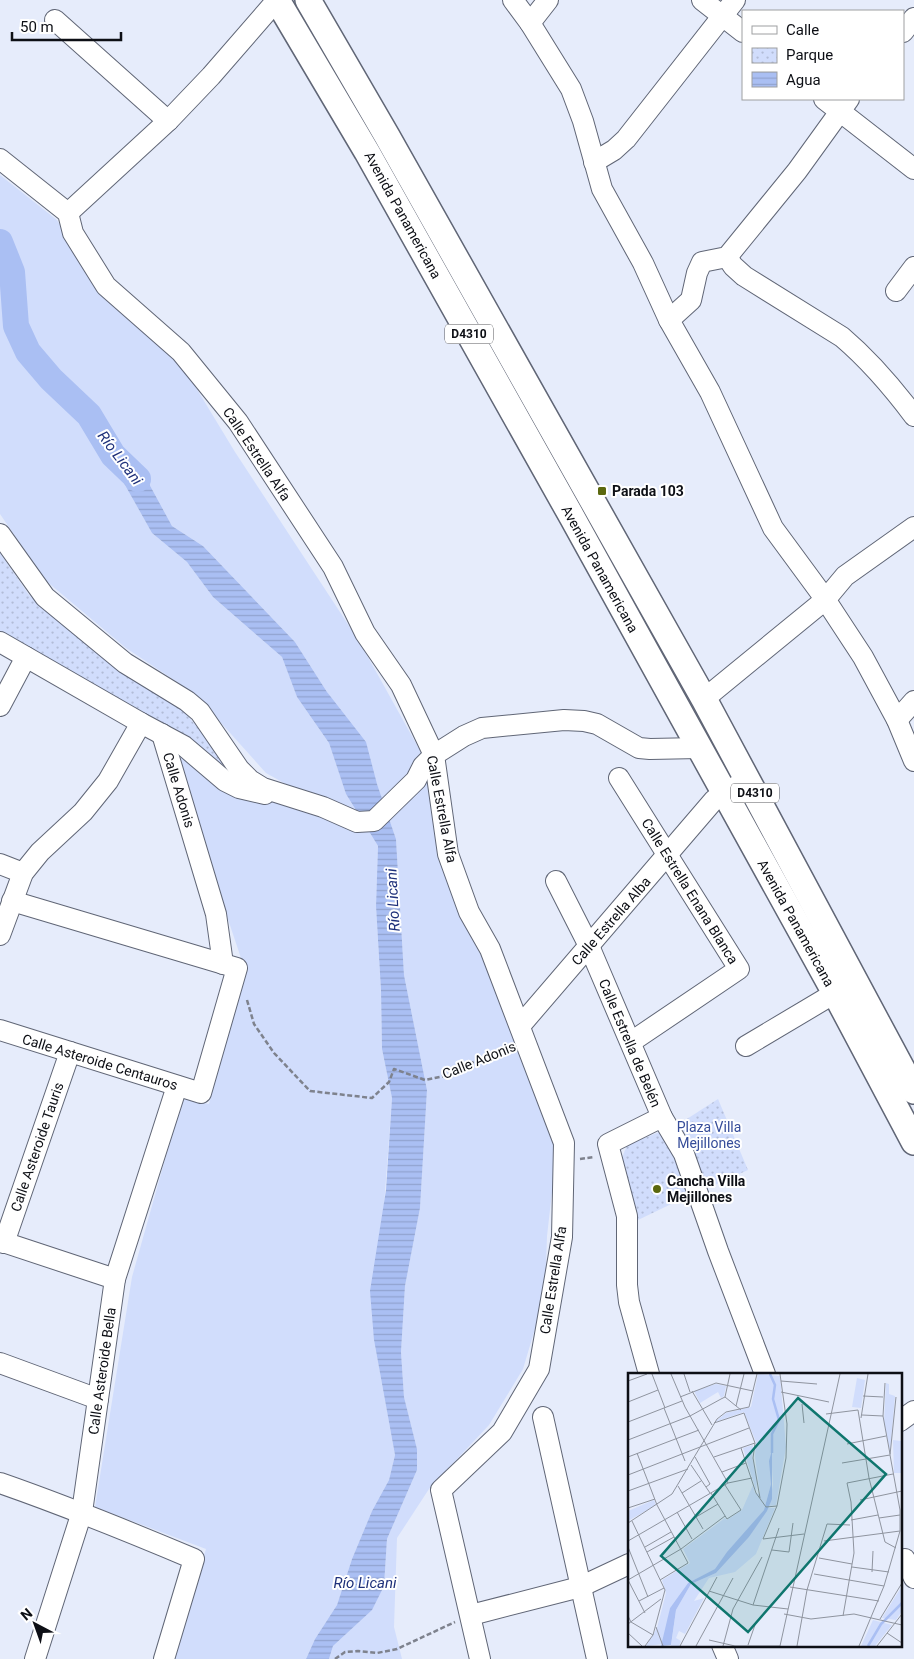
<svg xmlns="http://www.w3.org/2000/svg" width="914" height="1659" viewBox="0 0 914 1659" font-family="Roboto,sans-serif">
  <style>
    .green { fill: #d1ddfc }
    .park { fill: url(#park-dots) }
    .water { fill: url(#water-rules) }
    .lines { fill: none; stroke-linecap: round; stroke-linejoin: round }
    .river { stroke: #aabff3; stroke-width: 26 }
    .minor-casing { stroke: #606676; stroke-width: 22 }
    .major-casing { stroke: #606676; stroke-width: 28 }
    .path { stroke: #7e828d; stroke-width: 2.5; stroke-dasharray: 5 2.5; stroke-linecap: butt }
    .minor { stroke: #fff; stroke-width: 20 }
    .major { stroke: #fff; stroke-width: 25 }
    .poi-dot { fill: #5b680f; stroke: #fff; stroke-width: 2 }
    .labels { text-anchor: middle; dominant-baseline: central; stroke-width: 4; stroke-linejoin: round; paint-order: stroke }
    .shield { fill: #fff; stroke: #56575b; stroke-width: 1 }
    .shield-label { font-size: 12px; font-weight: bold; fill: #0d0f15 }
    .street-label { font-size: 14px; fill: #0d0f15; stroke: #fff }
    .poi-label { font-size: 14px; font-weight: bold; fill: #0d0f15; stroke: #fff; text-anchor: start }
    .park-label { font-size: 14px; fill: #364d9a; stroke: #fff }
    .water-label { font-size: 15px; font-style: italic; fill: #1e307a; stroke: #fff }
    .inset-river { fill: none; stroke: #aabff3; stroke-width: 2.5 }
    .inset-road { fill: none; stroke: #8f949f; stroke-width: 1 }
    .view { fill: #0f766e; fill-opacity: 0.15; stroke: #0f766e; stroke-width: 2.5 }
    .inset-edge { fill: none; stroke: #0d0f15; stroke-width: 2.5 }
  </style>
  <defs>
    <pattern id="park-dots" width="8" height="8" patternUnits="userSpaceOnUse" patternTransform="scale(1.25)"><rect width="8" height="8" fill="#d1ddfc"/><path d="M2 2h.1M6 6h.1" fill="none" stroke="#b2bcd7" stroke-width="1.8" stroke-linecap="round"/></pattern>
    <pattern id="water-rules" width="6" height="5" patternUnits="userSpaceOnUse" patternTransform="scale(1.25)"><rect width="6" height="5" fill="#aabff3"/><path d="M0 2.5h6" fill="none" stroke="#91a3cf"/></pattern>
  </defs>
  <rect width="100%" height="100%" fill="#e6ecfb"/>
  <!-- green -->
  <g class="green">
    <polygon points="0,175 57,220 102,292 181,363 235,452 359,641 423,756 413,772 383,802 377,784 327,692 295,642 203,546 172,526 147,480 132,497 152,533 187,562 213,597 282,657 297,697 329,743 346,794 378,846 376,906 381,994 382,1049 392,1098 374,1340 395,1455 389,1480 372,1511 352,1559 337,1605 315,1639 306,1659 172,1659 206,1549 95,1507 132,1277 182,1099 209,1104 244,967 200,836 177,755 232,794 297,807 300,792 266,773 195,694 126,648 45,580 0,514"/>
    <polygon points="431,778 442,864 477,947 503,1003 557,1149 547,1236 545,1295 523,1369 489,1425 429,1489 397,1538 394,1627 402,1659 329,1659 333,1646 367,1614 384,1586 387,1539 417,1470 417,1449 404,1397 401,1352 405,1286 420,1208 427,1090 404,975 396,839 389,819"/>
  </g>
  <!-- park -->
  <g class="park">
    <polygon points="0,553 29,595 100,656 178,705 199,729 234,776 208,752 0,631"/>
    <polygon points="718,1099 748,1170 708,1188 679,1124"/>
    <polygon points="662,1131 690,1195 638,1220 622,1179 619,1166 627,1145"/>
  </g>
  <!-- water -->
  <polygon class="water" points="115,445 147,480 172,526 203,546 295,642 327,692 366,742 377,784 396,839 404,975 427,1090 420,1208 405,1286 401,1352 404,1397 417,1449 417,1470 387,1539 384,1586 372,1610 333,1646 329,1659 306,1659 315,1639 337,1605 352,1559 372,1511 389,1480 395,1455 374,1340 370,1291 386,1190 392,1098 382,1049 381,991 376,906 378,846 346,794 329,743 297,697 282,657 213,597 187,562 152,533 111,460"/>
  <g class="lines">
    <!-- river -->
    <polyline class="river" points="0,242 12,272 16,326 28,352 51,379 89,415 113,455 138,479"/>
    <defs>
      <g id="minor">
        <polyline points="513,0 530,23 571,89 583,121 602,189 643,263 669,320 710,392 773,528 823,596 863,657 897,720 914,761"/>
        <polyline points="702,0 743,32"/>
        <polyline points="55,20 168,121"/>
        <polyline points="530,23 548,0"/>
        <polyline points="903,32 914,18"/>
        <polyline points="824,99 914,169"/>
        <polyline points="0,159 68,213 73,233 106,286 181,352 238,422 333,567 365,633 401,685 434,755 448,854 469,912 490,949 564,1143 562,1237 539,1369 502,1432 441,1490 480,1659"/>
        <polyline points="594,162 614,150 626,139 735,0"/>
        <polyline points="68,213 168,121 211,76 277,0"/>
        <path d="M727,257L733,266L744,276L842,337C869,360 893,388 914,416"/>
        <polyline points="896,291 914,267"/>
        <polyline points="669,320 691,300 697,273 702,262 727,257 797,171 849,99"/>
        <polyline points="0,534 45,597 125,663 187,701 200,712 239,769 250,780 263,788 323,807 357,822 374,821 416,780 423,766 434,755 464,736 482,728 564,720 584,721 597,724 639,748 650,749 699,748"/>
        <polyline points="0,642 141,723 184,746 225,781 239,788 265,794"/>
        <polyline points="704,699 825,600 845,576 914,527"/>
        <polyline points="0,706 26,657"/>
        <polyline points="897,720 914,701"/>
        <polyline points="162,734 216,914 223,964"/>
        <polyline points="619,778 739,969 631,1042"/>
        <polyline points="0,864 23,873"/>
        <polyline points="556,881 589,946 662,1117 684,1154 718,1251 765,1374"/>
        <polyline points="0,935 23,873 40,852 83,812 108,781 141,723"/>
        <polyline points="520,1026 714,800 738,785"/>
        <polyline points="0,1030 201,1093 237,968 12,901"/>
        <polyline points="746,1046 835,993"/>
        <polyline points="0,1241 115,1279"/>
        <polyline points="4,1243 70,1052"/>
        <polyline points="0,1363 98,1399"/>
        <polyline points="649,1374 629,1302 627,1285 627,1216 608,1144 662,1117"/>
        <polyline points="543,1417 597,1659"/>
        <polyline points="900,1421 914,1411"/>
        <path d="M0,1483C66,1506 130,1532 194,1559L164,1659"/>
        <polyline points="905,1559 914,1578"/>
        <polyline points="471,1615 580,1587 629,1564"/>
        <polyline points="722,1645 728,1659"/>
        <polyline points="35,1659 82,1512 115,1279 177,1086"/>
      </g>
      <g id="major">
        <polyline points="277,0 367,152 572,517 835,993 914,1142"/>
        <polyline points="308,0 387,136 704,699 914,1091"/>
      </g>
    </defs>
    <!-- minor casing -->
    <use href="#minor" class="minor-casing"/>
    <!-- major casing -->
    <use href="#major" class="major-casing"/>
    <!-- path -->
    <g class="path">
      <polyline points="247,1000 254,1024 274,1053 310,1091 372,1098 389,1082 394,1069 425,1080 444,1076 492,1053 511,1047"/>
      <polyline points="580,1159 594,1157"/>
      <polyline points="335,1659 345,1652 358,1651 377,1653 397,1649 455,1622"/>
    </g>
    <!-- minor -->
    <use href="#minor" class="minor"/>
    <!-- major -->
    <use href="#major" class="major"/>
  </g>
  <!-- markers -->
  <g class="poi-dot">
    <rect x="597" y="486" width="10" height="10" rx="2.5"/>
    <circle cx="657" cy="1189" r="5"/>
  </g>
  <g class="labels">
    <!-- shield labels -->
    <g class="shield">
      <rect x="445" y="324.5" width="48" height="19" rx="4"/>
      <rect x="731" y="783.5" width="48" height="19" rx="4"/>
    </g>
    <g class="shield-label">
      <text x="469" y="334">D4310</text>
      <text x="755" y="793">D4310</text>
    </g>
    <!-- street labels -->
    <g class="street-label">
      <text transform="translate(403 215) rotate(61)">Avenida Panamericana</text>
      <text transform="translate(257 454) rotate(56)">Calle Estrella Alfa</text>
      <text transform="translate(600 569) rotate(61)">Avenida Panamericana</text>
      <text transform="translate(179 790) rotate(73)">Calle Adonis</text>
      <text transform="translate(442 809) rotate(79)">Calle Estrella Alfa</text>
      <text transform="translate(690 891) rotate(58)">Calle Estrella Enana Blanca</text>
      <text transform="translate(611 921) rotate(-49)">Calle Estrella Alba</text>
      <text transform="translate(796 923) rotate(61)">Avenida Panamericana</text>
      <text transform="translate(630 1043) rotate(67)">Calle Estrella de Belén</text>
      <text transform="translate(479 1060) rotate(-22)">Calle Adonis</text>
      <text transform="translate(100 1062) rotate(17)">Calle Asteroide Centauros</text>
      <text transform="translate(37 1147) rotate(-71)">Calle Asteroide Tauris</text>
      <text transform="translate(553 1280) rotate(-81)">Calle Estrella Alfa</text>
      <text transform="translate(102 1371) rotate(-82)">Calle Asteroide Bella</text>
    </g>
    <!-- poi labels -->
    <g class="poi-label">
      <text x="612" y="491">Parada 103</text>
      <text x="667" y="1181">Cancha Villa<tspan x="667" dy="16">Mejillones</tspan></text>
    </g>
    <!-- park labels -->
    <g class="park-label">
      <text x="709" y="1127">Plaza Villa<tspan x="709" dy="16">Mejillones</tspan></text>
    </g>
    <!-- water labels -->
    <g class="water-label">
      <text transform="translate(120 458) rotate(53)">Río Licani</text>
      <text transform="translate(393 900) rotate(-93)">Río Licani</text>
      <text x="365" y="1583">Río Licani</text>
    </g>
  </g>
  <!-- overview -->
  <g transform="translate(628 1373)">
    <rect width="274" height="274" fill="#e6ecfb"/>
    <path d="M130,1L152,3L158,74L148,132L141,133L145,111L143,78V111L136,137L88,196L60,210L42,235L36,271L18,273L29,255L38,220L34,207L62,190L55,176L97,145L99,147L114,137L125,112L127,120L132,121L127,84L128,69L116,39L87,49L98,40L123,34ZM258,10L261,11V21L267,23L262,79L256,49ZM265,67L273,68L274,100H266ZM140,135H147L128,181L107,199L81,205L66,228L76,225L57,261L51,258L48,265L53,268L51,273H43L48,237L63,211L88,200L121,164ZM274,213V238L268,247L254,245ZM245,247L264,252L247,273H233Z" fill="#d1ddfc"/>
    <path d="M229,5L237,7L233,35L224,34ZM88,11L98,13L96,23L93,25L90,19L72,30L66,18ZM125,72L124,84L129,107L128,118L115,75ZM26,127L28,132L0,148V138Z" fill="#d1ddfc"/>
    <path d="M144,77V126L139,138L121,164L88,200L63,211L48,237L43,272L33,273L42,235L60,210L87,196L99,179L136,137L143,111L141,88Z" fill="#aabff3"/>
    <path class="inset-river" d="M142,1L147,12L145,26L151,47L144,61V80M240,273L253,251L274,230"/>
    <path class="inset-road" d="M24,1L37,35M43,1L57,34L100,110M56,1L62,19M152,1L159,51L158,85L149,133L135,166L176,161M0,8L19,1M153,8L189,11M257,10L255,43L262,81M64,18L84,52M153,19L201,29M235,23L255,24M52,24L88,10L125,18M97,24L113,37M0,29L30,17M174,31L176,50M108,33L116,1M36,35L57,88M198,41L230,37L241,105L257,169L268,175M234,42L255,43M233,45L240,1M0,49L54,28M86,50L116,40L127,70L125,85L132,125M0,67L62,43L93,26L97,24L102,1M219,71L258,63M113,75L128,120L138,134L149,133M9,80L29,132L60,190L32,207M0,84L71,57M67,84L82,111L78,114M86,84L127,70M214,90L262,82M63,92L82,120M94,99L118,90M0,102L121,55M50,113L75,156M0,118L60,96M54,120L73,108M83,120L99,146L113,137L97,112M232,127L274,118M0,135L27,126M49,139L64,166M68,144L90,131M251,145L272,142M223,147L250,142M4,148L37,217L25,262L17,273M0,150L44,121L89,46L98,39L121,34L129,1M0,168L100,110L124,105M196,168L272,158M0,174L20,224M17,174L43,159M144,177L161,179L165,150M19,179L46,164M191,185L224,191M224,194L261,199M244,199L245,178M186,201L256,213M0,207L53,176L97,143M0,207L17,240M162,214L251,228M81,218L125,232L160,236M11,228L36,215M125,232L151,155M156,241L183,246L226,241L274,252M0,243L3,249L25,262M215,243L226,180L223,129L219,110L265,101M252,246L274,210M0,251L33,226M28,254L35,273M0,260L14,273M259,260L274,270M81,267L107,273H152M120,272L128,249M52,273L89,204M68,273L105,205M95,273L105,236L134,184M152,273L212,1M169,273L179,217L199,151L222,152M231,273L256,213L272,158V137L262,82L268,24M249,273L274,241"/>
    <path class="view" d="M170,25L258,101L120,259L33,183Z"/>
    <rect width="274" height="274" class="inset-edge"/>
  </g>
  <!-- legend -->
  <rect x="742" y="10" width="162" height="90" fill="#ffffff" stroke="#9e9fa1"/>
  <rect x="752" y="26" width="25" height="8" fill="#ffffff" stroke="#9e9fa1"/>
  <text x="786" y="35" font-size="15" fill="#0d0f15">Calle</text>
  <rect x="752" y="48" width="25" height="15" fill="url(#park-dots)" stroke="#9e9fa1"/>
  <text x="786" y="60" font-size="15" fill="#0d0f15">Parque</text>
  <rect x="752" y="72" width="25" height="15" fill="url(#water-rules)" stroke="#9e9fa1"/>
  <text x="786" y="85" font-size="15" fill="#0d0f15">Agua</text>
  <!-- north arrow -->
  <g transform="translate(35 1624) rotate(319)" stroke="#ffffff" stroke-width="4" paint-order="stroke">
  <path d="M0-4L9 19L0 12L-9 19Z" fill="#0d0f15"/>
  <text y="-8" font-size="14" font-weight="bold" text-anchor="middle" fill="#0d0f15">N</text>
  </g>
  <!-- scale -->
  <path d="M12 32v8h109v-8" fill="none" stroke="#0d0f15" stroke-width="2.5"/>
  <text x="20" y="32" font-size="15" fill="#0d0f15" stroke="#ffffff" stroke-width="4" paint-order="stroke">50 m</text>
</svg>
